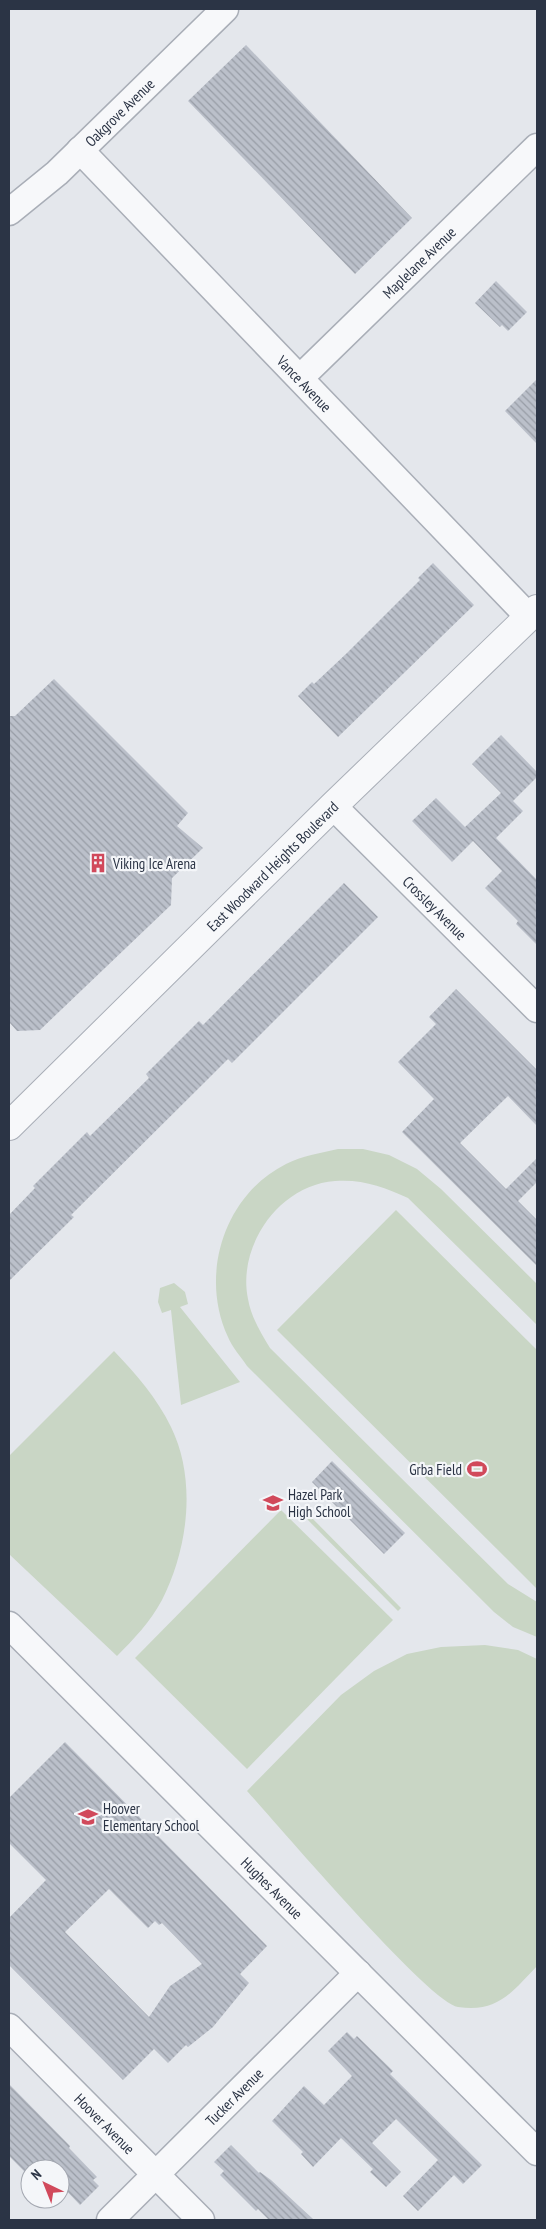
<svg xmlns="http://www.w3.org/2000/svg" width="546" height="2229" viewBox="0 0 546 2229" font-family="'PT Sans Narrow',sans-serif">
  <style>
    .green { fill: #c9d6c5 }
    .building { fill: url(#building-back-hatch); fill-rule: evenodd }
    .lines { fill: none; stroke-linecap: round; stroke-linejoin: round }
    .minor-casing { stroke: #a9aeb7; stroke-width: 29 }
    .tertiary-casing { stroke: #a9aeb7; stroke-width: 30 }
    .minor { stroke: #f7f8fa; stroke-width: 26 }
    .tertiary { stroke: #f7f8fa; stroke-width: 28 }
    .labels { text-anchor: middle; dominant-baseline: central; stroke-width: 4.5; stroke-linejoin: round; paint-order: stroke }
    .street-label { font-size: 15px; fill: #2b3445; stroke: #f4f6f9 }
    .poi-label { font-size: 15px; fill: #2b3445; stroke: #f4f6f9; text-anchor: start }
  </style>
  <defs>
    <pattern id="building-back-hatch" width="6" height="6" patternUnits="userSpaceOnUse" patternTransform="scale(1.25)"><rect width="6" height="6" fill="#bbc0ca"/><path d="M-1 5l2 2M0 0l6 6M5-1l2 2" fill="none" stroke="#989da6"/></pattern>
  </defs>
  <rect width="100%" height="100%" fill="#e4e7ec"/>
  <!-- green -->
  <g class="green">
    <path d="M338,1149H363L389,1155L417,1169L441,1189L537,1284V1325L408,1198C384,1187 363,1179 335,1181C279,1185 237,1246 248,1299C251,1317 261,1333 270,1348L508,1584L537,1602V1637L513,1627L494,1612L247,1366C241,1357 232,1347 228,1337C199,1275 224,1195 286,1164C302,1156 320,1153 338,1149Z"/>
    <polygon points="396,1210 537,1350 537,1589 277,1330"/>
    <polygon points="174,1283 185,1292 188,1304 180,1307 240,1382 181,1405 171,1310 162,1313 158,1302 160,1288"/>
    <path d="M114,1351C136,1374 157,1398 171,1427C197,1480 188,1549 162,1600C150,1622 134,1639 117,1656L9,1554V1456Z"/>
    <polygon points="281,1510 393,1620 247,1769 135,1658"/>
    <polygon points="306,1512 401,1608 398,1611 303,1515"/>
    <path d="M485,1645L518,1650L537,1659V1966C512,1992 498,2013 458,2007C430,2004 276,1823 247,1791L341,1695L374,1671L407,1654L441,1647Z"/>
  </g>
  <!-- building -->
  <g class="building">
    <polygon points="246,45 412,218 355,274 188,101"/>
    <polygon points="496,281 527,312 508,331 502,325 500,327 475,303"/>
    <polygon points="537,379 537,444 505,411"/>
    <polygon points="433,563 474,605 338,737 298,696 312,682 314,684 347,653 420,580 418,578"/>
    <polygon points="54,679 188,813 177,826 203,848 172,878 171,905 40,1030 17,1031 9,1022 9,716 15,716"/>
    <polygon points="501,735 537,772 537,777 513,801 523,811 496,838 537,880 537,945 516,924 518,921 485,888 502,871 473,841 452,862 412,821 436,798 465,827 501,793 472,764"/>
    <polygon points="344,883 378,917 232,1063 228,1059 205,1082 71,1215 74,1217 9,1281 9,1215 35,1188 33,1186 87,1132 90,1136 149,1078 146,1074 199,1021 203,1025"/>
    <polygon points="456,989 537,1070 537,1126 508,1096 460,1143 506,1189 537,1158 537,1182 518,1201 537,1220 537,1266 402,1132 434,1099 398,1062 436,1024 429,1017"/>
    <polygon points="332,1461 405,1533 384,1554 312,1482"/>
    <path d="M65,1742L267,1946L240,1974L249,1983L213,2027L188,2047L186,2045L168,2063L154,2049L123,2080L9,1965V1918L46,1880L9,1843V1798ZM109,1889L148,1928L155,1921L159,1925L162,1923L202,1964L170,1986L149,2017L65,1932Z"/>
    <polygon points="347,2032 354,2039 357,2036 393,2071 390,2074 482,2165 463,2184 454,2175 418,2211 403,2196 438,2160 396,2119 372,2143 401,2172 386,2187 370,2172 373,2169 341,2138 313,2167 301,2154 303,2152 272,2121 304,2086 324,2105 352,2076 328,2051"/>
    <polygon points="9,2084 70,2146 69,2148 97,2177 93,2180 99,2186 80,2205 60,2184 60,2169 30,2169 30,2177 9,2156"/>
    <polygon points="231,2145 259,2173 260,2172 271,2180 314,2220 269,2220 258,2209 256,2211 220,2175 224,2171 214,2162"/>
  </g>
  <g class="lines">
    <defs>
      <g id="minor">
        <path id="s1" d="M80,150L529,617"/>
        <path id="s2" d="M9,212L57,173L225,9"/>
        <path id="s3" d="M300,378L537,147"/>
        <path id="s4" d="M333,806L537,1009"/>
        <path id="s5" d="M9,1625L537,2152"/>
        <path id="s6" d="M9,2027L201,2220"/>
        <path id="s7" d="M110,2220L358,1973"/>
      </g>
      <g id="tertiary">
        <path id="s8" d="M9,1126L333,806L537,609"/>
      </g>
    </defs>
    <!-- minor casing -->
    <use href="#minor" class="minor-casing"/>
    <!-- tertiary casing -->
    <use href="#tertiary" class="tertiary-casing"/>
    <!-- minor -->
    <use href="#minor" class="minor"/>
    <!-- tertiary -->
    <use href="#tertiary" class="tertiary"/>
  </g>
  <!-- icons -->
  <defs>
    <symbol id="building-bare" viewBox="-9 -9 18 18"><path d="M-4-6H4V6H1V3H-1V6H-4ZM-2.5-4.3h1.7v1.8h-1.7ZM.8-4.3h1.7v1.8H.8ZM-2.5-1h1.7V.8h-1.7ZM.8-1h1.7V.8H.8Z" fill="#d1495b" stroke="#f4f6f9" stroke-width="2.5" paint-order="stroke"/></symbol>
    <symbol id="stadium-bare" viewBox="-9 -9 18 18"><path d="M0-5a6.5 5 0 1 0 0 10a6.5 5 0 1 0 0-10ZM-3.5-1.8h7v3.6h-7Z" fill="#d1495b" stroke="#f4f6f9" stroke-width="2.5" paint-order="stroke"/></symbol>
    <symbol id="school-bare" viewBox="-9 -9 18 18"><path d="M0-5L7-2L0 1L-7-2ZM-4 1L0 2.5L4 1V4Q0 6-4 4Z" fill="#d1495b" stroke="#f4f6f9" stroke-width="2.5" paint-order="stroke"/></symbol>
  </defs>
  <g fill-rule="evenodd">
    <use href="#building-bare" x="84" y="849" width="28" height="28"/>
    <use href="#stadium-bare" x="463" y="1455" width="28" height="28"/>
    <use href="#school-bare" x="259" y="1489" width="28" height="28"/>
    <use href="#school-bare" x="74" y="1803" width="28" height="28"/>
  </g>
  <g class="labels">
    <!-- street labels -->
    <g class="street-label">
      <text stroke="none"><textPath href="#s2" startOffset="149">Oakgrove Avenue</textPath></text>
      <text stroke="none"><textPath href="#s3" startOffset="166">Maplelane Avenue</textPath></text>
      <text stroke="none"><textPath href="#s1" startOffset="324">Vance Avenue</textPath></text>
      <text stroke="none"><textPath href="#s8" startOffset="370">East Woodward Heights Boulevard</textPath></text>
      <text stroke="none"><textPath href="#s4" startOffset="144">Crossley Avenue</textPath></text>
      <text stroke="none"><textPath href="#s5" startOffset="372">Hughes Avenue</textPath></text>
      <text stroke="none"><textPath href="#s7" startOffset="175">Tucker Avenue</textPath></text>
      <text stroke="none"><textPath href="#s6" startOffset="136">Hoover Avenue</textPath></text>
    </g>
    <!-- poi labels -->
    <g class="poi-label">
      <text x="113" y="863">Viking Ice Arena</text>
      <text x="462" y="1469" text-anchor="end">Grba Field</text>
      <text x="288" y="1494">Hazel Park<tspan x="288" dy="17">High School</tspan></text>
      <text x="103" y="1808">Hoover<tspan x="103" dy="17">Elementary School</tspan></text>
    </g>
  </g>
  <!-- border -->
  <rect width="546" height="2229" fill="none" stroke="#2b3445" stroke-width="20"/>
  <!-- north arrow -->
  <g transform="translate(45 2184) rotate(317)"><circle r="24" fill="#f4f6f9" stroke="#a4a8b1"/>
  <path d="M0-4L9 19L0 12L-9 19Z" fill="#d1495b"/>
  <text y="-8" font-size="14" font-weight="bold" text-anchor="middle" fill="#2b3445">N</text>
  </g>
</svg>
